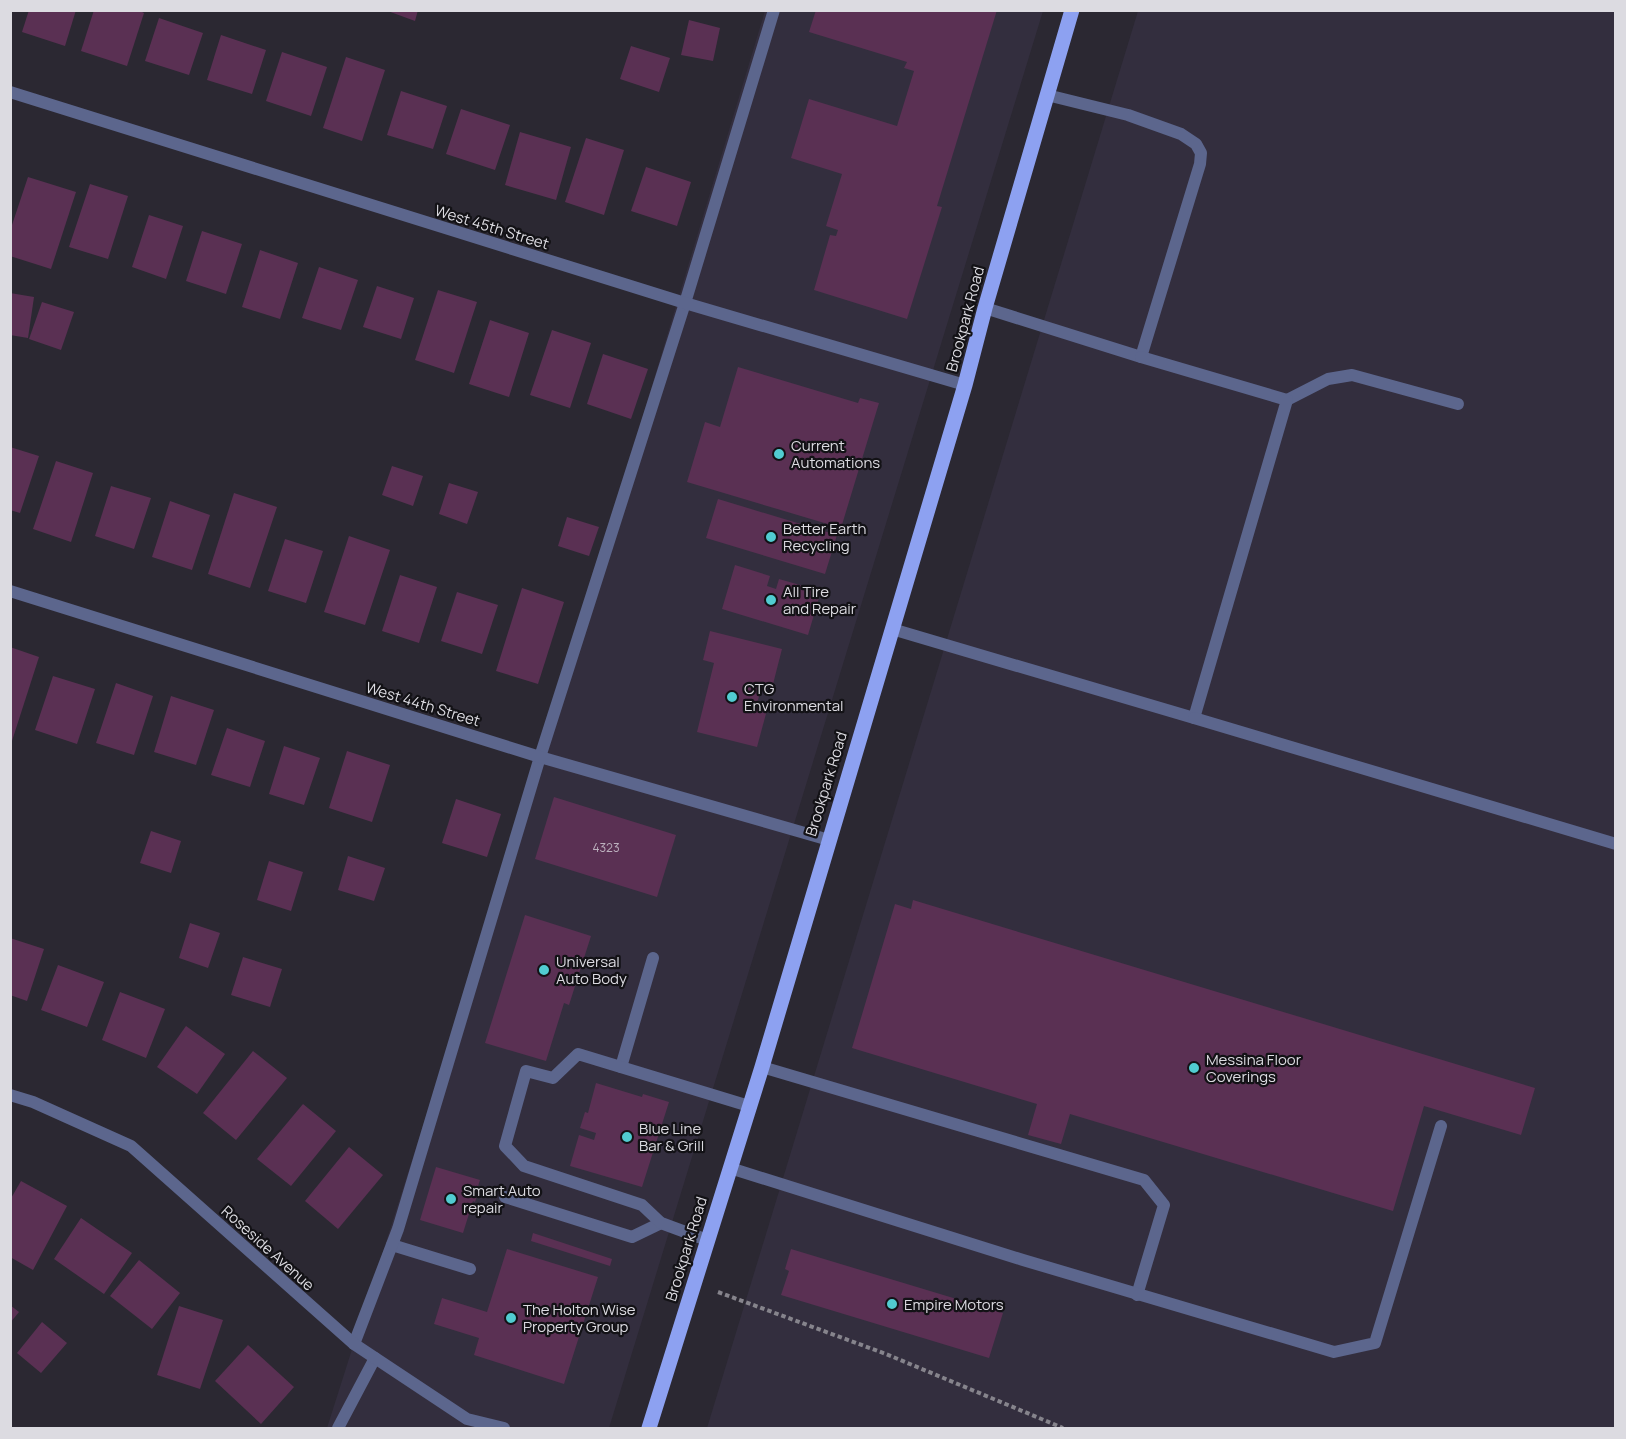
<svg xmlns="http://www.w3.org/2000/svg" width="1626" height="1439" viewBox="0 0 1626 1439" font-family="Manrope,sans-serif">
  <style>
    .built { fill: #332e3e }
    .building { fill: #5a3053 }
    .lines { fill: none; stroke-linecap: round; stroke-linejoin: round }
    .path { stroke: #86848c; stroke-width: 4; stroke-dasharray: 4.5 3; stroke-linecap: butt }
    .lane { stroke: #5c668d; stroke-width: 12 }
    .street { stroke: #5c668d; stroke-width: 12 }
    .primary { stroke: #8da1f1; stroke-width: 15 }
    .poi-dot { fill: #51ccd1; stroke: #131216; stroke-width: 2 }
    .labels { text-anchor: middle; dominant-baseline: central; stroke-width: 4.5; stroke-linejoin: round; paint-order: stroke }
    .number-label { font-size: 12px; fill: #bcb0be }
    .street-label { font-size: 15px; fill: #dcdbe1; stroke: #131216 }
    .poi-label { font-size: 15px; fill: #dcdbe1; stroke: #131216; text-anchor: start }
  </style>
  <rect width="100%" height="100%" fill="#2b2832"/>
  <!-- built -->
  <g class="built">
    <polygon points="765,11 1043,11 609,1428 327,1428 540,757"/>
    <polygon points="1138,11 1615,11 1615,1428 707,1428"/>
  </g>
  <!-- building -->
  <g class="building">
    <polygon points="29,10 76,10 65,46 22,32"/>
    <polygon points="94,10 138,10 144,13 127,66 81,51"/>
    <polygon points="385,10 418,10 415,21"/>
    <polygon points="816,10 997,10 937,206 942,207 907,319 814,290 830,235 836,236 838,230 826,226 842,174 791,158 809,99 897,126 914,71 904,68 907,62 809,32"/>
    <polygon points="159,18 203,33 189,75 145,61"/>
    <polygon points="689,20 720,28 713,61 681,55"/>
    <polygon points="221,35 266,50 252,94 207,80"/>
    <polygon points="631,46 670,58 659,92 620,79"/>
    <polygon points="282,52 327,67 311,116 266,101"/>
    <polygon points="346,57 385,70 362,141 323,128"/>
    <polygon points="401,91 447,106 433,149 387,135"/>
    <polygon points="461,109 510,125 495,170 446,154"/>
    <polygon points="520,132 571,147 556,200 505,185"/>
    <polygon points="586,138 624,150 604,215 565,202"/>
    <polygon points="646,167 691,182 677,226 631,211"/>
    <polygon points="28,177 76,192 51,269 10,256 10,231"/>
    <polygon points="90,184 128,196 108,259 69,247"/>
    <polygon points="149,215 183,226 166,279 132,267"/>
    <polygon points="202,231 242,244 226,294 186,281"/>
    <polygon points="260,250 298,263 280,319 242,307"/>
    <polygon points="319,267 358,280 341,330 302,318"/>
    <polygon points="377,286 414,298 401,339 363,327"/>
    <polygon points="438,290 477,302 454,373 415,360"/>
    <polygon points="10,293 34,297 28,338 10,335"/>
    <polygon points="42,302 74,312 61,350 29,339"/>
    <polygon points="490,320 529,333 509,397 469,384"/>
    <polygon points="552,330 591,343 570,408 530,395"/>
    <polygon points="603,354 648,369 631,419 587,404"/>
    <polygon points="738,367 858,403 860,398 879,403 841,528 687,482 705,422 720,427"/>
    <polygon points="10,447 39,456 20,513 10,510"/>
    <polygon points="56,461 93,473 71,542 33,529"/>
    <polygon points="392,466 423,476 413,506 382,495"/>
    <polygon points="449,483 478,492 467,524 439,514"/>
    <polygon points="111,486 151,498 134,549 95,536"/>
    <polygon points="234,493 277,507 250,588 208,574"/>
    <polygon points="718,499 837,535 825,574 706,538"/>
    <polygon points="170,501 210,515 192,570 152,557"/>
    <polygon points="567,517 599,527 589,556 558,546"/>
    <polygon points="349,536 390,550 365,625 324,612"/>
    <polygon points="285,539 323,551 306,603 268,591"/>
    <polygon points="735,565 770,576 767,586 776,589 779,579 821,591 808,635 722,609"/>
    <polygon points="400,575 437,587 419,643 382,631"/>
    <polygon points="522,588 564,602 538,684 496,671"/>
    <polygon points="457,592 498,605 482,654 441,641"/>
    <polygon points="710,631 782,649 772,688 762,686 756,707 767,710 757,747 697,732 714,663 703,660"/>
    <polygon points="10,647 39,657 11,744 10,744"/>
    <polygon points="53,676 95,689 77,744 35,730"/>
    <polygon points="116,683 153,696 134,755 96,743"/>
    <polygon points="171,696 214,710 196,765 154,752"/>
    <polygon points="227,728 265,741 250,787 211,775"/>
    <polygon points="284,746 320,758 304,805 269,794"/>
    <polygon points="347,751 390,765 372,822 329,808"/>
    <polygon points="554,797 676,835 657,897 535,859"/>
    <polygon points="456,799 501,814 487,857 442,843"/>
    <polygon points="151,831 181,841 171,873 140,863"/>
    <polygon points="348,856 385,868 374,901 338,890"/>
    <polygon points="269,861 303,872 291,911 257,900"/>
    <polygon points="913,900 1535,1088 1521,1135 1424,1106 1393,1211 1070,1114 1061,1144 1028,1135 1037,1104 852,1048 895,904 911,909"/>
    <polygon points="525,915 591,936 569,1005 564,1003 546,1061 485,1043"/>
    <polygon points="190,923 220,933 208,968 179,958"/>
    <polygon points="10,938 44,949 27,1001 10,995"/>
    <polygon points="243,957 282,969 270,1007 231,995"/>
    <polygon points="58,965 104,982 87,1027 41,1010"/>
    <polygon points="120,992 165,1009 146,1058 102,1040"/>
    <polygon points="186,1026 225,1054 197,1094 157,1067"/>
    <polygon points="253,1051 287,1078 236,1140 203,1113"/>
    <polygon points="596,1083 642,1097 643,1094 669,1102 642,1187 570,1166 579,1135 594,1140 596,1133 580,1128 585,1112 588,1113"/>
    <polygon points="303,1104 336,1131 291,1186 257,1159"/>
    <polygon points="349,1147 383,1175 338,1229 305,1201"/>
    <polygon points="436,1167 480,1180 475,1196 477,1196 475,1202 473,1201 463,1233 420,1220"/>
    <polygon points="21,1181 67,1206 33,1270 10,1257 10,1200"/>
    <polygon points="81,1218 132,1253 104,1294 54,1259"/>
    <polygon points="533,1233 612,1259 610,1266 531,1241"/>
    <polygon points="507,1249 598,1277 564,1384 474,1355 479,1338 434,1324 442,1298 487,1312"/>
    <polygon points="791,1249 1003,1313 989,1358 781,1295 789,1271 785,1269"/>
    <polygon points="139,1260 180,1293 152,1329 110,1296"/>
    <polygon points="10,1305 19,1312 10,1323"/>
    <polygon points="179,1306 223,1320 200,1389 157,1375"/>
    <polygon points="42,1322 67,1343 41,1373 17,1353"/>
    <polygon points="248,1345 294,1387 261,1424 215,1381"/>
  </g>
  <g class="lines">
    <!-- path -->
    <polyline class="path" points="718,1292 886,1354 1063,1428"/>
    <!-- lane -->
    <g class="lane">
      <polyline points="985,308 1141,357 1200,164 1201,153 1196,144 1181,134 1128,115 1047,95"/>
      <polyline points="1287,400 1328,379 1352,375 1458,404"/>
      <polyline points="892,629 1194,718 1287,400 1141,357"/>
      <polyline points="1194,718 1616,844"/>
      <polyline points="621,1067 653,958"/>
      <polyline points="762,1067 1144,1180 1164,1205 1137,1295"/>
      <polyline points="730,1168 1023,1260 1334,1352 1375,1343 1441,1126"/>
      <polyline points="505,1197 632,1237 661,1223"/>
      <polyline points="707,1240 661,1223 642,1205 524,1166 505,1146 526,1071 553,1078 578,1054 749,1106"/>
      <polyline points="392,1245 470,1269"/>
      <polyline points="354,1344 398,1229 540,757 685,303 774,10"/>
      <polyline points="338,1428 375,1358"/>
    </g>
    <!-- street -->
    <g class="street">
      <polyline points="10,92 685,303 965,385"/>
      <polyline points="10,591 540,757 829,840"/>
      <polyline points="10,1095 33,1102 131,1146 354,1344 467,1419 504,1428"/>
    </g>
    <!-- primary -->
    <polyline class="primary" points="649,1428 762,1067 965,385 985,308 1072,10"/>
  </g>
  <!-- markers -->
  <g class="poi-dot">
    <circle cx="779" cy="454" r="6"/>
    <circle cx="771" cy="537" r="6"/>
    <circle cx="771" cy="600" r="6"/>
    <circle cx="732" cy="697" r="6"/>
    <circle cx="544" cy="970" r="6"/>
    <circle cx="1194" cy="1068" r="6"/>
    <circle cx="627" cy="1137" r="6"/>
    <circle cx="451" cy="1199" r="6"/>
    <circle cx="892" cy="1304" r="6"/>
    <circle cx="511" cy="1318" r="6"/>
  </g>
  <g class="labels">
    <!-- number labels -->
    <g class="number-label">
      <text x="606" y="847">4323</text>
    </g>
    <!-- street labels -->
    <g class="street-label">
      <text transform="translate(492 227) rotate(17)">West 45th Street</text>
      <text transform="translate(965 319) rotate(-75)">Brookpark Road</text>
      <text transform="translate(423 704) rotate(17)">West 44th Street</text>
      <text transform="translate(826 784) rotate(-73)">Brookpark Road</text>
      <text transform="translate(268 1248) rotate(42)">Roseside Avenue</text>
      <text transform="translate(686 1249) rotate(-73)">Brookpark Road</text>
    </g>
    <!-- poi labels -->
    <g class="poi-label">
      <text x="791" y="445">Current<tspan x="791" dy="17">Automations</tspan></text>
      <text x="783" y="528">Better Earth<tspan x="783" dy="17">Recycling</tspan></text>
      <text x="783" y="591">All Tire<tspan x="783" dy="17">and Repair</tspan></text>
      <text x="744" y="688">CTG<tspan x="744" dy="17">Environmental</tspan></text>
      <text x="556" y="961">Universal<tspan x="556" dy="17">Auto Body</tspan></text>
      <text x="1206" y="1059">Messina Floor<tspan x="1206" dy="17">Coverings</tspan></text>
      <text x="639" y="1128">Blue Line<tspan x="639" dy="17">Bar &amp; Grill</tspan></text>
      <text x="463" y="1190">Smart Auto<tspan x="463" dy="17">repair</tspan></text>
      <text x="904" y="1304">Empire Motors</text>
      <text x="523" y="1309">The Holton Wise<tspan x="523" dy="17">Property Group</tspan></text>
    </g>
  </g>
  <!-- border -->
  <rect width="1626" height="1439" fill="none" stroke="#dcdbe1" stroke-width="24"/>
</svg>
